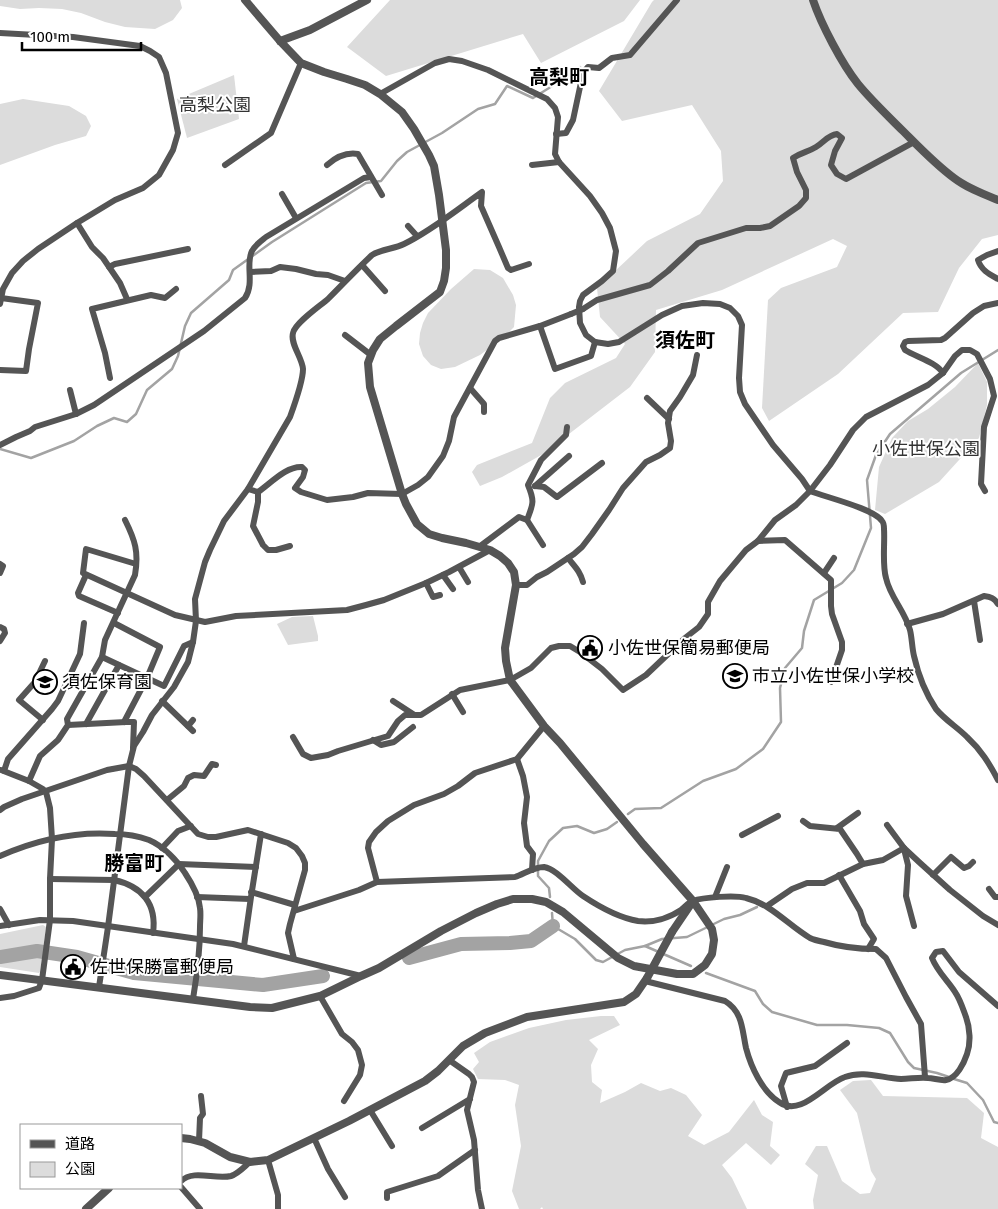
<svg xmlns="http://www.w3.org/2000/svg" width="998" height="1209" viewBox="0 0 998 1209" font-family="'Fira Sans','Noto Sans JP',sans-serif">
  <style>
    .green { fill: #dcdcdc }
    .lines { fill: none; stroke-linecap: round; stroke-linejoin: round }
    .stream { stroke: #a3a3a3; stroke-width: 2.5 }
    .river { stroke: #a3a3a3; stroke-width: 14 }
    .minor { stroke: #555; stroke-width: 6 }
    .tertiary { stroke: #555; stroke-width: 8 }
    .minor-bridge { stroke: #555; stroke-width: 6 }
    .tertiary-bridge { stroke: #555; stroke-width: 8 }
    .labels { text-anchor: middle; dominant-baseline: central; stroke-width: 4; stroke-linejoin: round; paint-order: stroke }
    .park-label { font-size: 18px; fill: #333; stroke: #fff }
    .poi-label { font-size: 18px; fill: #000; stroke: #fff; text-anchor: start }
    .quarter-label { font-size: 20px; font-weight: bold; fill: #000; stroke: #fff }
  </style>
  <rect width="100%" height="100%" fill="#fff"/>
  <!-- green -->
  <g class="green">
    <polygon points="0,0 180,0 182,8 173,20 155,29 125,27 105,22 81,13 62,9 39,8 20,9 0,6"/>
    <polygon points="390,0 640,0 624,21 541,63 523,34 386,76 347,47"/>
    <polygon points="654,0 998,0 998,235 982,239 959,268 938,312 903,313 838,374 769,421 762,408 768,300 781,288 837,267 847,246 833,239 722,290 656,310 655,352 630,387 543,454 502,477 480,486 472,472 477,465 532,443 550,398 565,383 616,358 625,344 600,317 597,288 647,241 700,214 723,181 721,151 692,105 622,121 599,91 652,2"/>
    <polygon points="234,75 239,119 187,138 177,99"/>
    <polygon points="23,99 69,106 86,116 91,126 86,136 55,145 0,165 0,104"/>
    <polygon points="474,269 490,270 503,278 513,295 516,305 514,327 503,338 480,355 455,367 441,369 431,365 423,356 419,344 420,333 423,323 428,313 451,289"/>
    <polygon points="978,363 987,382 987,405 979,438 939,482 885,514 875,510 879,467 892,438 908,421 928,409 955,387"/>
    <polygon points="313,616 318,636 318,641 288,645 277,624 292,617"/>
    <polygon points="43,925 46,927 40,972 39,973 0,967 0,934"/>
    <polygon points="601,1016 614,1016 620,1025 589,1040 598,1049 591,1065 592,1082 602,1090 600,1103 625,1092 641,1083 660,1091 671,1088 686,1095 702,1115 688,1136 704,1145 729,1132 754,1100 762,1115 773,1122 770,1146 780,1155 771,1165 746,1143 722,1165 732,1178 747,1209 543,1209 542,1207 540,1209 519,1209 512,1191 521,1146 515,1105 519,1085 505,1080 478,1079 473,1069 479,1062 474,1053 490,1042 529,1028 566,1020"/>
    <polygon points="871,1080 883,1096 967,1098 984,1113 981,1138 998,1147 998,1209 814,1209 813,1200 818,1175 805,1164 816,1146 827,1146 842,1181 860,1194 870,1193 876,1179 871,1171 857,1113 840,1090 853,1081"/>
  </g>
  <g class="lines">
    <!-- stream -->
    <g class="stream">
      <polyline points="0,449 31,458 74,441 97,426 114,418 127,422 136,414 147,390 172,369 178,356 185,326 191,313 229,280 233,270 272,242 366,183 381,181 397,161 407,152 442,133 478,109 495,104 507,86 533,98 549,88 580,67"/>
      <polyline points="628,814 635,809 661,808 703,781 736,769 763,749 781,722 780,688 785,668 802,648 804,631 814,600 842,583 854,570 871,528 867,480 876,455 890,434 961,373 998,350"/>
      <polyline points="550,897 549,888 538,876 538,861 549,841 563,828 577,826 594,833 607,829 617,822"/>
      <polyline points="552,913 553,926 575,939 596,960 603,962 625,950 645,946 691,966"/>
      <polyline points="645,946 662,939 687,937 724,919 740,915 757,907"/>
      <polyline points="706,973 755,991 763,1004 772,1012 817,1025 847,1025 879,1028 890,1033 908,1062 914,1068 937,1073 949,1077"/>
      <polyline points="954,1079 967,1083 983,1100 994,1122 998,1123"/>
    </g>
    <!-- river -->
    <g class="river">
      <polyline points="0,957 37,951 77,957 134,973 263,985 323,976"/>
      <polyline points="409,958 461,944 510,943 531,941 553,926"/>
    </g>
    <!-- minor -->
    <g class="minor">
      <polyline points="0,33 73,37 140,46 150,51 159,57 166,73 178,133 173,150 159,175 143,188 115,200 77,223 38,249 23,261 12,273 3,289 0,304"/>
      <path d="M380,94L435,63L449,59L462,61L488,70L547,99L555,108L558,117L555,154L559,162L590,196L602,213L610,228L616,251L613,271L602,281L583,295L580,301L579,307L580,323L586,335L595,342L608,344L619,342L662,315L682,306L703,303L720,304L730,308L738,316L742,325L739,378L740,392L745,404L773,445L802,479L810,491C825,497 875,509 882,521C884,523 884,526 884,529C885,543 882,565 886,578C890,597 905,611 910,630C912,638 912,648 914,656C918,674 926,694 936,709C945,720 957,727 967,737C981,750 989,763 998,780"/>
      <polyline points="556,134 566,133 573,120 583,73 588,67 599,68 612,58 630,55 677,0"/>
      <polyline points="225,165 271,133 301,63"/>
      <path d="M327,165C336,157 346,152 358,154L382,195"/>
      <polyline points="532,165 559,162"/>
      <polyline points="282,194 296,218"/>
      <polyline points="77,223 92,247 103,258 120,283 127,299"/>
      <polyline points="408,226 417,236"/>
      <path d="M998,251L987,255L978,260C981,270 989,274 998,279"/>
      <polyline points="362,265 385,291"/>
      <polyline points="109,267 115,264 188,249"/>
      <polyline points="250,272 271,271 280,267 296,269 316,274 328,275 345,281"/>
      <path d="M583,309L597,300L650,285L668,271L698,243L746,228H760L770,226L799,206L806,198V190L797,172L793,158C802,152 808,152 816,147C824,142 828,135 837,134L842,138L835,151L831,165L837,174L846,179L914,142"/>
      <polyline points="540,326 555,369 591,356 595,342"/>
      <polyline points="345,335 371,355"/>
      <polyline points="0,370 26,371 29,349 38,303 1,298"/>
      <polyline points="943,373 955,356 962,350 970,350 977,354 990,379 994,396 984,427 981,484 985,491"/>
      <polyline points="110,378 105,353 92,309 151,295 165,298 176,289"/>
      <polyline points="470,388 484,404 484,412"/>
      <polyline points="70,390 76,414"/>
      <polyline points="647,398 669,419"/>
      <path d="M0,445L16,437L30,431L35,427L76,414L94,405L204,331L245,298C255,283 245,264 252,251C255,245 261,241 266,237L364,178L371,177"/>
      <polyline points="535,486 544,487 557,497 602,463"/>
      <polyline points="535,486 569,456"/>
      <path d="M248,489L258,492C271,483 286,466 302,467L305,470L303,477L295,488L301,492L327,500L353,497L368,493L402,494L418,485L428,477L443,456L449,441L454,417L495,341L499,338L540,326L571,314"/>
      <polyline points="258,492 258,502 253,526 263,545 268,550 276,550 290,546"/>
      <path d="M527,520C533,504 535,502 528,485L541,460L566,435L567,427"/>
      <polyline points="758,541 785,540 831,580 831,606 832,614 842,642 842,650 831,682"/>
      <polyline points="479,547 519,517 527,520 543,545"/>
      <path d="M568,558C575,567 580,571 583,582"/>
      <polyline points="0,564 3,566 0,573"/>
      <polyline points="136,564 86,549 83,573 175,615 205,622 236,616 347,610 366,605 384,600 426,583 449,572 490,550"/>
      <polyline points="459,567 468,582"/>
      <polyline points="824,573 834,558"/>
      <polyline points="86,575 78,593 79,596 118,613"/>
      <polyline points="443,575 453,589"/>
      <polyline points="426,583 433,597 440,595"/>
      <polyline points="516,585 527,585 537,577 547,572 574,554 582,547 592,534 609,510 623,488 646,462 660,455 670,448 671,441 668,423 670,411 680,397 693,375 697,355"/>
      <polyline points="974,601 980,640"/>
      <polyline points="114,623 160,647 147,678 124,722"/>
      <path d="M907,624L943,614L984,596C991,597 994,598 998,604"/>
      <polyline points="0,627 4,629 5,633 0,641"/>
      <polyline points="102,657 164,686 184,646 193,642"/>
      <polyline points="452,694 463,712"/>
      <polyline points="162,701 193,731"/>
      <polyline points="393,701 413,714"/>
      <polyline points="43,720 19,700 35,682 45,661"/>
      <polyline points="86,724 119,665"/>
      <polyline points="68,725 126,722 134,722 133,748"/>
      <polyline points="188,726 193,720"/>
      <path d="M293,737L303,754L311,758L328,755L338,751L388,736L398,721L405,715H421L460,690L510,680L531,668L551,648L559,646H570L580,652L602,669L623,690L646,675L685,638L699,627L708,614V602L720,581L746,550L758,541L775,520L796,505L810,491L830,465L853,430L866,417L928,385L943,373C936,362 916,357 905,350L903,346L905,342L908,341L941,340L945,338L973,313L984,306L998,303"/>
      <polyline points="373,740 381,745 394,742 413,727"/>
      <polyline points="517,759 523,776 527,797 524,823 527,846 533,854 532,870"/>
      <polyline points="4,771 8,759 52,709 58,701 80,654 84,623"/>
      <path d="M29,781L40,756L58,740L68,725L67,719L102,657L105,640L135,575C139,552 135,540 125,520"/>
      <polyline points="167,800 184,786 188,778 194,775 204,776 212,764 216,765"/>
      <polyline points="0,810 4,807 22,799 107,770 129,766 136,769 144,776 198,834 208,837 216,837 248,830 288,843 296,848 302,856 305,863 305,870 290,924 288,933 294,959"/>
      <polyline points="803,821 810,826 840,829 857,854 863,864"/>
      <polyline points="887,825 904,848 919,862 950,890 983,916 998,925"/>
      <polyline points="837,828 858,813"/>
      <polyline points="742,835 778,816"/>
      <polyline points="162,848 178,831 191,826"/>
      <polyline points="904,849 908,865 906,896 914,926"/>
      <path d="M0,856C36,840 75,831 115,834C126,834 138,836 149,840C163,846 177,860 185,873C191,882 199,897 200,908C201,914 200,921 200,927C200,951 197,975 193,999"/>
      <polyline points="839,875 860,911 864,924 874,939 868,949"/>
      <polyline points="933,875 951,857 964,868 969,866 973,862"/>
      <path d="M50,879L114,880C142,886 157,904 153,933"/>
      <polyline points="377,882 368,848 369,842 376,832 388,821 414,805 444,794 458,786 475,773 517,759 544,726"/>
      <polyline points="989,889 995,897 998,897"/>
      <polyline points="251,892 295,905"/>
      <polyline points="145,897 179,864 256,867"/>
      <polyline points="197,897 250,899"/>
      <polyline points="715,897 727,867"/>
      <polyline points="767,906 792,889 807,883 824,883 863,864 883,860 904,848"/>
      <polyline points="0,909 9,925"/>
      <path d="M294,911L359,890L377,882L515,877C524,874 534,867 544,867C557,869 572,889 583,896C598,906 620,918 638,921C653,923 669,918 681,910C685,907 689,902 693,901C703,897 736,895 746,898C771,904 788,925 810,938C814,940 819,941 824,942C841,947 858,949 876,949L886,958L906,997L921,1024L925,1077"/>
      <polyline points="0,926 40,920 73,921 233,944 361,976"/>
      <polyline points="244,946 251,897 261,834"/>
      <path d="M645,981L725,1001C743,1012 742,1030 746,1048C751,1067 762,1091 779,1102C801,1118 824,1084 845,1077C863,1070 882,1078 901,1079C910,1079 919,1077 928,1078C933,1078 941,1081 946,1080C957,1078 964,1063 967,1054C971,1043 970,1028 966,1017C963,1009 960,999 955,992C948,981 937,971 932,958L936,952L943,951L959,972L998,1006"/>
      <path d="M99,987L108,927L129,766L134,746L143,732L152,715L174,687L188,662L193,642L196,621L195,599L205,562L210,550L224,521L248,489L290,417C294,406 303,381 303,369C302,357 290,344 293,333C295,323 320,306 328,299C343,284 357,269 372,255C382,249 394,249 404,244C431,231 458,209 482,192L481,206L499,247L508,268L511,270L529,264"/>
      <polyline points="320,996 342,1034 352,1042 358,1050 362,1065 360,1075 344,1101"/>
      <polyline points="0,998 14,996 39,988 42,980 50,920 50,879 52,839 50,808 46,792 43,789 29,781 1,770"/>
      <polyline points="449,1060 469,1074 472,1077 474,1082 467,1110 474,1140 478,1190 482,1209"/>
      <polyline points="787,1107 781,1086 786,1073 815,1066 847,1043"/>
      <polyline points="370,1110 392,1146"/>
      <polyline points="422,1128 470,1099"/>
      <polyline points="314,1138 328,1169 345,1197"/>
      <polyline points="199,1141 200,1118 203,1114 201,1096"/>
      <polyline points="268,1160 278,1195 278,1209"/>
      <path d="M181,1181C194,1169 215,1180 231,1176C238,1174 244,1167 250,1162"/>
      <polyline points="181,1187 200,1209"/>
      <polyline points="387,1198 387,1192 438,1176 475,1150"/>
    </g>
    <!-- tertiary -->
    <g class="tertiary">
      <path d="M813,0C821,24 842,64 858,84C872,101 888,116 903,131C919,147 935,164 954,178C967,188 983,194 998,200"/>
      <polyline points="280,41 310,30 367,0"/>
      <polyline points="672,932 693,901"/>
      <polyline points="0,975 250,1007 272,1008 320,996 361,976 379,968 441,931 476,913 497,904 513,899 532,899 546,902 563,912 618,958 634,966 677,974 693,974 705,965 712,954 714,940 712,929 693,901 643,844 560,743 544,726 510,680 506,661 505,648 516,585 514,572 508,563 500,556 490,550 466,543 442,538 429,534 417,524 406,504 402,494 370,387 368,363 373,350 380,339 396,326 440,292 444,281 446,268 446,250 439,195 434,166 429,155 414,129 402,112 380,94 365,85 347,79 324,72 301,63 280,41 245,0"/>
      <polyline points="181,1138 190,1139 205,1143 230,1157 250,1162 268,1160 349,1121 425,1081 438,1071 463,1046 485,1033 527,1017 624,1002 636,994 647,978"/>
      <polyline points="86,1209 109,1188"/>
    </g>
    <!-- minor-bridge -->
    <polyline class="minor-bridge" points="571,314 583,309"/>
    <!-- tertiary-bridge -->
    <polyline class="tertiary-bridge" points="647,978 672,932"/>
  </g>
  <!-- icons -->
  <defs>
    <symbol id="civic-ring" viewBox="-11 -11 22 22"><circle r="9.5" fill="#fff" stroke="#000" stroke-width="1.5"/><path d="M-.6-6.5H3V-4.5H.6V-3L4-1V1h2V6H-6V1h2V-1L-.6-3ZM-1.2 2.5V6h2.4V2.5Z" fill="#000"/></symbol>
    <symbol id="school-ring" viewBox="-11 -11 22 22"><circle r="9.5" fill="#fff" stroke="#000" stroke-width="1.5"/><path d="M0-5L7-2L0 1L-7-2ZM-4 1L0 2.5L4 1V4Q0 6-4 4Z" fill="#000"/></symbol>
  </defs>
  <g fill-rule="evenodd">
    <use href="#civic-ring" x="576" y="634" width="28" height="28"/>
    <use href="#school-ring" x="721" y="662" width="28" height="28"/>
    <use href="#school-ring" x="31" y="668" width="28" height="28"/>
    <use href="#civic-ring" x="59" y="953" width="28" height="28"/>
  </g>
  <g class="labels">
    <!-- park labels -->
    <g class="park-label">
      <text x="215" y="105">高梨公園</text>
      <text x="926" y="449">小佐世保公園</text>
    </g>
    <!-- poi labels -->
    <g class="poi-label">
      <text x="608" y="648">小佐世保簡易郵便局</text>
      <text x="752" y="676">市立小佐世保小学校</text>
      <text x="62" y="682">須佐保育園</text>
      <text x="90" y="967">佐世保勝富郵便局</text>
    </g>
    <!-- quarter labels -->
    <g class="quarter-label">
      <text x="559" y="77">高梨町</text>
      <text x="685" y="340">須佐町</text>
      <text x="134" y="863">勝富町</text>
    </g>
  </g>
  <!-- legend -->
  <rect x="20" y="1124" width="162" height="65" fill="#ffffff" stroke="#999999"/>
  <rect x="30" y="1140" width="25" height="8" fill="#555555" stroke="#999999"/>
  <text x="65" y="1149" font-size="15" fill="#000000">道路</text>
  <rect x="30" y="1162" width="25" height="15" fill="#dcdcdc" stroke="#999999"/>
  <text x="65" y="1174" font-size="15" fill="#000000">公園</text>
  <!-- scale -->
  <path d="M22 42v8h119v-8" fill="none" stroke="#000000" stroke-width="2.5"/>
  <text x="30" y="42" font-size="15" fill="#000000" stroke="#ffffff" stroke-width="4" paint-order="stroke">100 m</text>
</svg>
